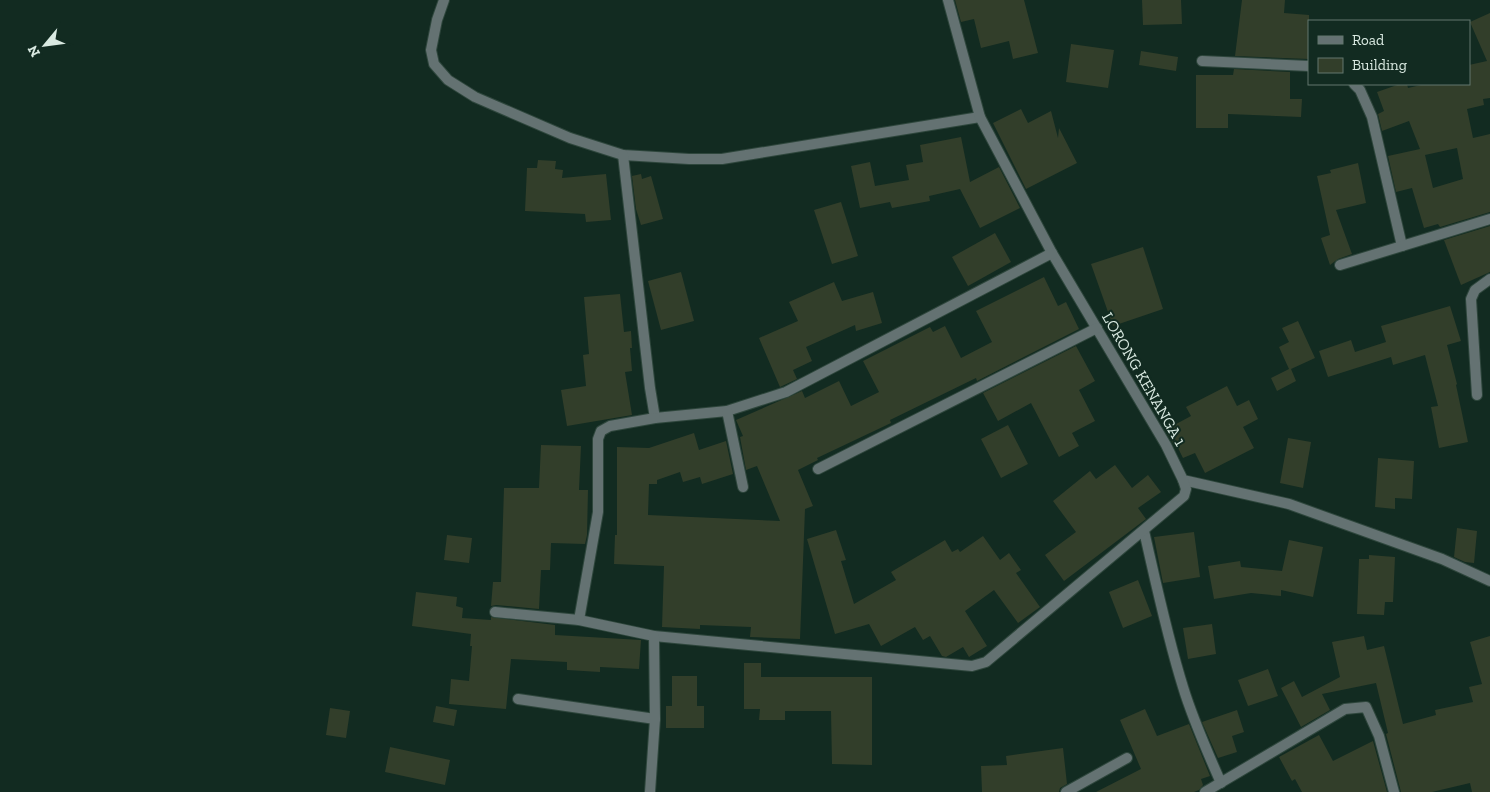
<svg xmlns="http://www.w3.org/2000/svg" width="1490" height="792" viewBox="0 0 1490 792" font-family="'Zilla Slab',serif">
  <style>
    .building { fill: #323e2a; fill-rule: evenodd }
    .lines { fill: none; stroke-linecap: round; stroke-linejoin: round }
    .street-casing { stroke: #2e463c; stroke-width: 12 }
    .street { stroke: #647272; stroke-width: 10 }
    .labels { text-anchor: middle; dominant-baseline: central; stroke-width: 4; stroke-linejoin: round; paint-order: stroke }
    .street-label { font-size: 16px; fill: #d9e9e1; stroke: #122b21 }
  </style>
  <rect width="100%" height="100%" fill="#122b21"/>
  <!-- building -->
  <g class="building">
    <polygon points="955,0 1024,0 1038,53 1013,59 1009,41 981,48 974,19 961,22"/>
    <polygon points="1142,0 1181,0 1182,24 1143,25"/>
    <polygon points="1242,0 1285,0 1284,13 1309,15 1309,59 1235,56"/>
    <path d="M1490,13V98L1483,99L1484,105L1467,109L1473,138L1490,134V212L1440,227L1438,224L1424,228L1412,188L1396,192L1388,156L1420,149L1409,121L1382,131L1378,114L1384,111L1377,92L1400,84H1407L1408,88L1425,84H1469V65L1487,61L1470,22ZM1457,148L1463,179L1433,188L1425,155Z"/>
    <polygon points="1071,44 1114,50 1108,88 1066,82"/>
    <polygon points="1141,51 1178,57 1176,71 1139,65"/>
    <polygon points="1234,69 1290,72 1290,99 1302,99 1301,117 1228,114 1228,128 1196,128 1196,75 1233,75"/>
    <polygon points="1021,109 1028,123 1051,111 1058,138 1059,128 1077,163 1026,189 993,123"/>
    <polygon points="961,137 970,182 999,167 1020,208 980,228 960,189 929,196 930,201 892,208 890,202 860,208 851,166 870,162 875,186 909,180 906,165 923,162 920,145"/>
    <polygon points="538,160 556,161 555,169 563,170 562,178 606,174 611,220 586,222 585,214 525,211 527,168 537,168"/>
    <polygon points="1358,163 1366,203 1336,210 1352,254 1338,259 1330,265 1321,238 1330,235 1317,176 1331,173 1330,170"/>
    <polygon points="641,174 642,179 651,176 663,219 641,225 636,209 632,176"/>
    <polygon points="841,202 858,256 832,264 814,210"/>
    <polygon points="1490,226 1490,272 1461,285 1444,240"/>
    <polygon points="995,233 1011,262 968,286 952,257"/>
    <polygon points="1143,247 1163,309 1113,326 1091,264"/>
    <polygon points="681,272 694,321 661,330 648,281"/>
    <polygon points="1044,277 1058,306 1066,302 1079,329 977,381 976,378 890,420 891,423 817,458 818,460 798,470 813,506 805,509 800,639 750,637 751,627 700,625 700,629 662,627 664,566 614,564 615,535 617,535 617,447 649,448 694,433 699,450 726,441 733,474 702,484 700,477 683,482 680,472 657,480 657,484 649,484 648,515 780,521 757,466 746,470 740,437 743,436 736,420 802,391 805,398 839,381 851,406 879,392 863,361 930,327 933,332 945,326 961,358 992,342 976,311"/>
    <polygon points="834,282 842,301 873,292 882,323 856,331 855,325 806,347 812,361 793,370 797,379 780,387 759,338 798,321 789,302"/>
    <polygon points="620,294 624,332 631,331 632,348 630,348 632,371 625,372 632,415 567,426 561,390 586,386 583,355 589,354 584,297"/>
    <polygon points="1450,306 1461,341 1447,345 1457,384 1456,385 1468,442 1439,448 1431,407 1438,406 1425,355 1393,365 1391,357 1328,377 1319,351 1351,340 1355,352 1386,342 1381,326"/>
    <polygon points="1298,321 1315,358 1291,369 1296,381 1277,391 1271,378 1289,369 1279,347 1289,342 1282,328"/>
    <polygon points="1076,346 1095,381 1079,390 1095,421 1072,433 1079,446 1059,457 1031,403 998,421 983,393"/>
    <polygon points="1227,386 1237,406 1249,400 1258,419 1243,427 1254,448 1205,473 1195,453 1183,458 1178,448 1176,449 1165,430 1191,416 1186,407"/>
    <polygon points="1008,425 1028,464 1001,478 981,439"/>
    <polygon points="1288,438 1311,442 1303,488 1280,483"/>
    <polygon points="541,445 581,446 579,490 588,490 587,535 585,544 551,543 550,570 541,570 539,609 496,605 491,606 493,582 501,582 504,488 539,488"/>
    <polygon points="1378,458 1414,461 1412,499 1395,498 1395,509 1375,507"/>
    <polygon points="1115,465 1132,488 1148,475 1161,492 1138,508 1146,519 1064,581 1045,555 1076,532 1053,501 1090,471 1096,479"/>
    <polygon points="1457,528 1477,531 1474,563 1465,562 1454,557"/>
    <polygon points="836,530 846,560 841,561 854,604 896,580 891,572 945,540 952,552 958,549 960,552 983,536 1000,560 1009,553 1021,570 1016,573 1040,607 1018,623 994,590 965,611 987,646 969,657 963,647 946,657 942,656 930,636 923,640 915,627 881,646 869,624 835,634 807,539"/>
    <polygon points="1194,532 1200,577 1163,583 1154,537"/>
    <polygon points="447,535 472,538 469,563 444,560"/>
    <polygon points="1289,540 1323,547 1313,597 1281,590 1281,596 1251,593 1214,599 1208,566 1240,561 1241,567 1282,571"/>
    <polygon points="1369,555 1395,557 1393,602 1385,602 1384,615 1357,614 1359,559 1369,559"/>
    <polygon points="1138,580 1152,616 1123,628 1109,592"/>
    <polygon points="416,592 457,597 456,606 463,608 462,618 491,620 491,617 555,625 555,635 641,640 639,669 600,667 600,672 567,670 567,662 511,659 506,709 449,704 451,679 469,681 472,646 470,646 471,634 412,626"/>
    <polygon points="1212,624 1216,654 1188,659 1183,628"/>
    <polygon points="1364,636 1367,650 1384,646 1403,724 1436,715 1435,710 1473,702 1469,687 1482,684 1470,642 1490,636 1490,792 1472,792 1470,783 1432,792 1401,792 1386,734 1388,733 1376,683 1322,694 1330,710 1301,727 1281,688 1294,681 1302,697 1340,677 1332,642"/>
    <polygon points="744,663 761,663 761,677 872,677 872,765 832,764 831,711 785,711 785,720 759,720 760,709 744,709"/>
    <polygon points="1268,669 1278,696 1248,706 1238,680"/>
    <polygon points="672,676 697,676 697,706 704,706 704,728 666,728 666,706 672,706"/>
    <polygon points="436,706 457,710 454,726 433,722"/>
    <polygon points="330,708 350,711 346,738 326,735"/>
    <polygon points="1145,709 1157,736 1189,724 1210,776 1201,779 1203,785 1199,790 1194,792 1096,792 1141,769 1120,720"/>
    <polygon points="1237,710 1244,732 1232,736 1237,752 1218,758 1202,722"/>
    <polygon points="1319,735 1333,761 1373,741 1387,792 1302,792 1295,779 1292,781 1279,757"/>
    <polygon points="390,747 450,760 445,785 385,772"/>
    <polygon points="1063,748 1067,784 1060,788 1059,792 982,792 981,766 1007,765 1006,756"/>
  </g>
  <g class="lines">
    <defs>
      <g id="street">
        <polyline points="444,0 437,20 431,50 434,64 448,80 475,97 570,138 623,155 689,159 722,159 980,117"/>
        <polyline points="948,0 980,117 1052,253 1166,445 1183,480 1289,504 1442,559 1490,581"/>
        <polyline points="1202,61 1309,66"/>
        <polyline points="1354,84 1360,90 1372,117 1402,246"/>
        <polyline points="623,155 650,388 655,418 727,411 786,392 1052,253"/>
        <polyline points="1340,265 1490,219"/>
        <polyline points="1477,395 1471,299 1475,290 1490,279"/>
        <polyline points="727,411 743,487"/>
        <polyline points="818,469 1097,328"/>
        <path d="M1144,531C1156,583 1167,636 1183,687C1193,720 1207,751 1221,783"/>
        <polyline points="495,612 579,620 654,636 972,666 986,662 1184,496 1186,489 1183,480"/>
        <polyline points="579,620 598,512 598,439 601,431 610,426 655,418"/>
        <polyline points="518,699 655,719"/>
        <polyline points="650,792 655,719 654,636"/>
        <polyline points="1066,792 1127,758"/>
        <polyline points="1205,792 1345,709 1366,707 1379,736 1394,792"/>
      </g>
    </defs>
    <!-- street casing -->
    <use href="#street" class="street-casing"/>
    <!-- street -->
    <use href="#street" class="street"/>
  </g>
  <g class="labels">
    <!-- street labels -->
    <g class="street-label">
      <text transform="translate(1144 379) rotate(60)">LORONG KENANGA 1</text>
    </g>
  </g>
  <!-- legend -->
  <rect x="1308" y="20" width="162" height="65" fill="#122b21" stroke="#62776e"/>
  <rect x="1318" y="36" width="25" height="8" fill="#647272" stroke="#62776e"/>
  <text x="1352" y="45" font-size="15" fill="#d9e9e1">Road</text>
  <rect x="1318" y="58" width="25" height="15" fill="#323e2a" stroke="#62776e"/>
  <text x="1352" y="70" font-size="15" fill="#d9e9e1">Building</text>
  <!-- north arrow -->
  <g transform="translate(45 45) rotate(241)" stroke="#122b21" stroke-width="4" paint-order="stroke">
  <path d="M0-4L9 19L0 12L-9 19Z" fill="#d9e9e1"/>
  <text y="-8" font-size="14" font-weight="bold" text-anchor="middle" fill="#d9e9e1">N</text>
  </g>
</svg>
